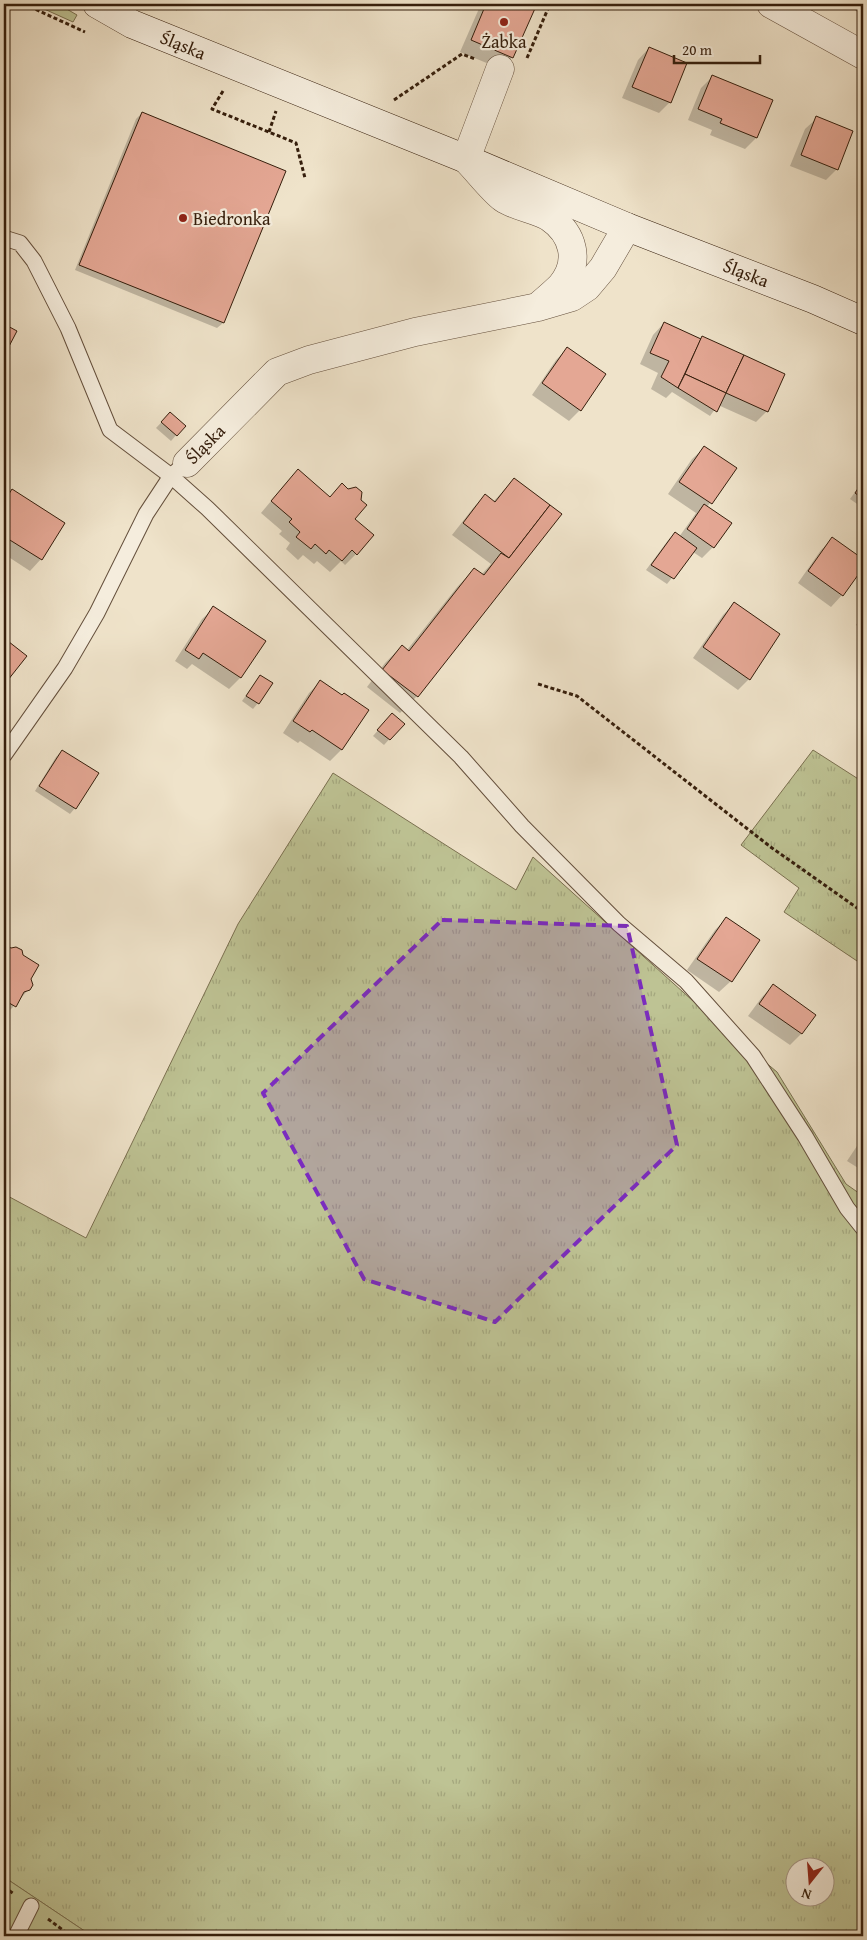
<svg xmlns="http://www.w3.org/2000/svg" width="867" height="1940" viewBox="0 0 867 1940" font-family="'Gentium Book Plus',serif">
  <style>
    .grass { fill: url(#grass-tufts); stroke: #7a7050; fill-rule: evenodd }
    .garden { fill: #bec394; stroke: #7a7050 }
    .shadow { fill: #0003 }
    .building { fill: #e4a794; stroke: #351e0c }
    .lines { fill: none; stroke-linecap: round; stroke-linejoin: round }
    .lane-casing { stroke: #644f3c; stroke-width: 17 }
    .street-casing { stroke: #644f3c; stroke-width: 29 }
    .secondary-casing { stroke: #351e0c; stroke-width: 29 }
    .path { stroke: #351e0c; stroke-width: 3; stroke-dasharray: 4 2.5; stroke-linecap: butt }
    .lane { stroke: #f5eddd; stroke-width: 15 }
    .street { stroke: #f5eddd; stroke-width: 28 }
    .secondary { stroke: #f5eddd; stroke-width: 28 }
    .marked { fill: #7b2cbf; fill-opacity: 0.2; stroke: #7b2cbf; stroke-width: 4; stroke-dasharray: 10 6; stroke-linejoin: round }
    .poi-dot { fill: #8f2418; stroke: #f5eddd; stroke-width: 2 }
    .labels { text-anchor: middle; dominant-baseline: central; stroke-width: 4.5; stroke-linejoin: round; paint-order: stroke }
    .poi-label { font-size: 18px; fill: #351e0c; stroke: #f5eddd }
    .street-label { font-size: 18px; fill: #351e0c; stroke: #f5eddd }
  </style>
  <defs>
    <pattern id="grass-tufts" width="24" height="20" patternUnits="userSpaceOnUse" patternTransform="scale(1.25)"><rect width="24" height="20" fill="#bec394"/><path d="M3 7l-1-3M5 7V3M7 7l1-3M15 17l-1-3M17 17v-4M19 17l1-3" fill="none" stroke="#a4a77e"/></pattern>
  </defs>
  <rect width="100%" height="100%" fill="#efe3ca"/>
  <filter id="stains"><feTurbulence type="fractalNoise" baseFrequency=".004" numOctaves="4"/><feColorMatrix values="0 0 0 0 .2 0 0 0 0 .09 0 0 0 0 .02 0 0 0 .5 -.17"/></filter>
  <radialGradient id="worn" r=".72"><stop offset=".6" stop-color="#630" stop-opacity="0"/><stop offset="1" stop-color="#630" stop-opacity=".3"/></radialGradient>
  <!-- grass -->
  <g class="grass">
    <polygon points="33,4 58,4 77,15 73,22"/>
    <polygon points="813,750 863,782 863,965 784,912 799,888 741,845"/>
    <path d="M333,773L516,890L533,857L693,1001L777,1072L846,1184L863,1196V1936H92L4,1877V1194L86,1238L238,924ZM794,1868H824V1898H794Z"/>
  </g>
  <!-- garden -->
  <polygon class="garden" points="4,1877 92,1936 4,1936"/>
  <!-- shadow -->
  <g class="shadow">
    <polygon points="481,4 535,4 512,57 501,69 460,52"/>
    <polygon points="848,4 863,4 863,17"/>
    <polygon points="649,48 670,102 659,113 622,98 638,60"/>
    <polygon points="713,76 771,101 756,138 745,149 710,135 712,130 688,120 701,88"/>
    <polygon points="142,113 284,172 223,323 217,328 75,270 136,119"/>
    <polygon points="817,118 837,169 826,180 790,166 805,129"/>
    <polygon points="664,323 700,340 702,338 767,411 756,422 718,405 710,416 672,392 666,398 651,389 658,373 640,364 653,335"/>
    <polygon points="567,349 580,410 569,421 532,395 556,360"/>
    <polygon points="170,413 184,426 171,441 156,428"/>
    <polygon points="704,448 735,469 707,507 713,547 702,558 693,552 667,584 646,570 669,539 675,534 679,537 696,513 668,494 692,459"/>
    <polygon points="514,479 560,514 417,696 400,713 367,687 385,663 402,646 407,650 458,586 474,570 481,575 491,564 452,535 474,507 485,496 493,502"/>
    <polygon points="863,481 863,508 850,499"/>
    <polygon points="287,482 354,519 356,554 345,565 341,561 330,572 317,561 314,564 303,555 298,560 286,549 290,543 279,534 282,531 261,513"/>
    <polygon points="12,491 41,559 30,571 4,554 4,499"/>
    <polygon points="833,539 863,561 863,566 842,595 831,607 798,583 821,550"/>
    <polygon points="734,604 749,679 738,690 693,658 723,615"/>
    <polygon points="214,608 264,641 240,678 229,689 192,664 187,669 175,661 202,619"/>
    <polygon points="863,615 863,629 856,625"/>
    <polygon points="260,676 258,703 253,709 242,701"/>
    <polygon points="320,682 367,710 341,750 330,761 300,741 298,743 283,733 309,693"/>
    <polygon points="387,720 403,724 384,745 373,736"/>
    <polygon points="62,751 75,808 70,814 35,791 56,757"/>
    <polygon points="726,919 731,981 719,992 687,970 715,930"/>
    <polygon points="4,946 10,950 30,979 29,989 4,1017"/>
    <polygon points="773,986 814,1015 801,1034 790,1045 748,1016 762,997"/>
    <polygon points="863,1137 863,1171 847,1161"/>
  </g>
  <!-- building -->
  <g class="building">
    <polygon points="486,4 537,4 513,58 471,40"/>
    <polygon points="649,47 687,63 671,103 632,87"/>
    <polygon points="712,75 773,100 757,138 720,123 722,119 698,109"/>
    <polygon points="4,84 8,86 4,96"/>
    <polygon points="142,112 286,171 224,323 79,265"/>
    <polygon points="816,116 853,131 838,170 801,155"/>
    <polygon points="664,322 701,339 678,388 661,377 669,361 650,353"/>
    <polygon points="4,324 17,331 4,356"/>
    <polygon points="702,336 744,355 726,393 685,374"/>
    <polygon points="567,347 606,374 581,411 542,383"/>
    <polygon points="744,355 785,374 768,412 726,393"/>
    <polygon points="685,374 726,393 717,412 678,388"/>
    <polygon points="170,412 186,426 177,436 161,422"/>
    <polygon points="704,446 737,468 712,504 679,482"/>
    <polygon points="298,469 330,497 342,483 348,489 356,487 362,492 361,500 367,505 355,519 374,535 357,555 352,550 342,561 329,550 326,554 315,544 311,549 296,537 300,532 289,522 292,519 271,501"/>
    <polygon points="514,478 550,505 509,558 463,523 485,494 495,502"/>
    <polygon points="863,481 863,499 855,493"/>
    <polygon points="12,489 65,523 42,560 5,537 8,532 4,529 4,502"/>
    <polygon points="704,504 732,523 714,548 687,529"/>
    <polygon points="550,505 562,514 418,697 382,670 402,645 409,651 474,568 484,575 501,553 509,558"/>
    <polygon points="675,532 697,548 674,579 651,565"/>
    <polygon points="832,537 863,559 863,568 843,596 808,571"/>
    <polygon points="734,602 780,634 750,680 703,647"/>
    <polygon points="213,606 266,641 241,678 203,653 199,659 185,650"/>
    <polygon points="4,638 27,656 4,685"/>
    <polygon points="260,675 273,683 259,704 246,696"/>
    <polygon points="320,680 342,695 344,693 369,710 342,750 312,730 310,732 293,721"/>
    <polygon points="392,713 405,724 390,740 377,730"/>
    <polygon points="62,750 99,773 76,809 39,786"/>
    <polygon points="726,917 760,940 732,982 697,959"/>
    <polygon points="4,945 11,948 16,947 22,950 23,955 39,965 31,979 33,985 30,990 24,992 16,1007 4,1000"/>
    <polygon points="773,984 816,1015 802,1034 759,1004"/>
    <polygon points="863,1141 863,1153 858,1149"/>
  </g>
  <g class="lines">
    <defs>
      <g id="lane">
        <polyline points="4,238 20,243 34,261 68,328 110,430 171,476 207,508 461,757 522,826 619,924 686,981 753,1056 805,1136 847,1208 863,1228"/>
        <polyline points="4,755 65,668 97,613 146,514 171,476 178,470"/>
        <polyline points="16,1936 31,1906"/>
      </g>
      <g id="street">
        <polyline points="771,4 863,55"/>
        <path d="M500,69L466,159C477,170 492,190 503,198C516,207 535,209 549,217C574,234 581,262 561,286C555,292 548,298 541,304"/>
        <polyline points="187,463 277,372 309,360 415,332 538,307 572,297 587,287 603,268 627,227"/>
      </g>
      <polyline id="secondary" points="97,4 132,24 466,159 627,227 813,299 863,321"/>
    </defs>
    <!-- lane casing -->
    <use href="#lane" class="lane-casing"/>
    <!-- street casing -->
    <use href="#street" class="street-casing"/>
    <!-- secondary casing -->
    <use href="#secondary" class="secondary-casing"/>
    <!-- path -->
    <g class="path">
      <polyline points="24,4 85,32"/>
      <polyline points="168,4 179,10"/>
      <polyline points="527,58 550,4"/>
      <polyline points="223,91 212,109 296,143 305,178"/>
      <polyline points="394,100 462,54 475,59"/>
      <polyline points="269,132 276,111"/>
      <polyline points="538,684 577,696 772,848 863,912"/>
      <polyline points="4,1887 14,1894"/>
      <polyline points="48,1919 71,1936"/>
    </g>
    <!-- lane -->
    <use href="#lane" class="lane"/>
    <!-- street -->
    <use href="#street" class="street"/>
    <!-- secondary -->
    <use href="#secondary" class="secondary"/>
  </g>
  <!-- marked area -->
  <path class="marked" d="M442,920L627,926L677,1145L495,1322L364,1279L263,1093Z"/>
  <!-- markers -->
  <g class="poi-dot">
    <circle cx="504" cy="22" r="5"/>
    <circle cx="183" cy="218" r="5"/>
  </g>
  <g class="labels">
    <!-- poi labels -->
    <g class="poi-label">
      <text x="504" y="41">Żabka</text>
      <text x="193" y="218" text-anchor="start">Biedronka</text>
    </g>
    <!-- street labels -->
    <g class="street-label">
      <text transform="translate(183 45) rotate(22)">Śląska</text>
      <text transform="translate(746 273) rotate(21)">Śląska</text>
      <text transform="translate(205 444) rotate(-45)">Śląska</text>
    </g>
  </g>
  <!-- margin -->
  <rect width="867" height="1940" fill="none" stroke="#efe3ca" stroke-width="20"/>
  <rect x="5" y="5" width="857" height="1930" fill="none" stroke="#351e0c" stroke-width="2.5"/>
  <rect x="10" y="10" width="847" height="1920" fill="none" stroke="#351e0c"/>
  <!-- north arrow -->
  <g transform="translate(810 1882) rotate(197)"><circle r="24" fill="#f5eddd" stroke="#a89a89"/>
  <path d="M0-4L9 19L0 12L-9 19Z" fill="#8f2418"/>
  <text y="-8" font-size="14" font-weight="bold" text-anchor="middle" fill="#351e0c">N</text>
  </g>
  <!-- scale -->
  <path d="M674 55v8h86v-8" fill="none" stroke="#351e0c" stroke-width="2.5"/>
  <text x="682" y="55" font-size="15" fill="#351e0c" stroke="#f5eddd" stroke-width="4" paint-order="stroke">20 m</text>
  <rect width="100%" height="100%" filter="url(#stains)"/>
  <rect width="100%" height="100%" fill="url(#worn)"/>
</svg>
